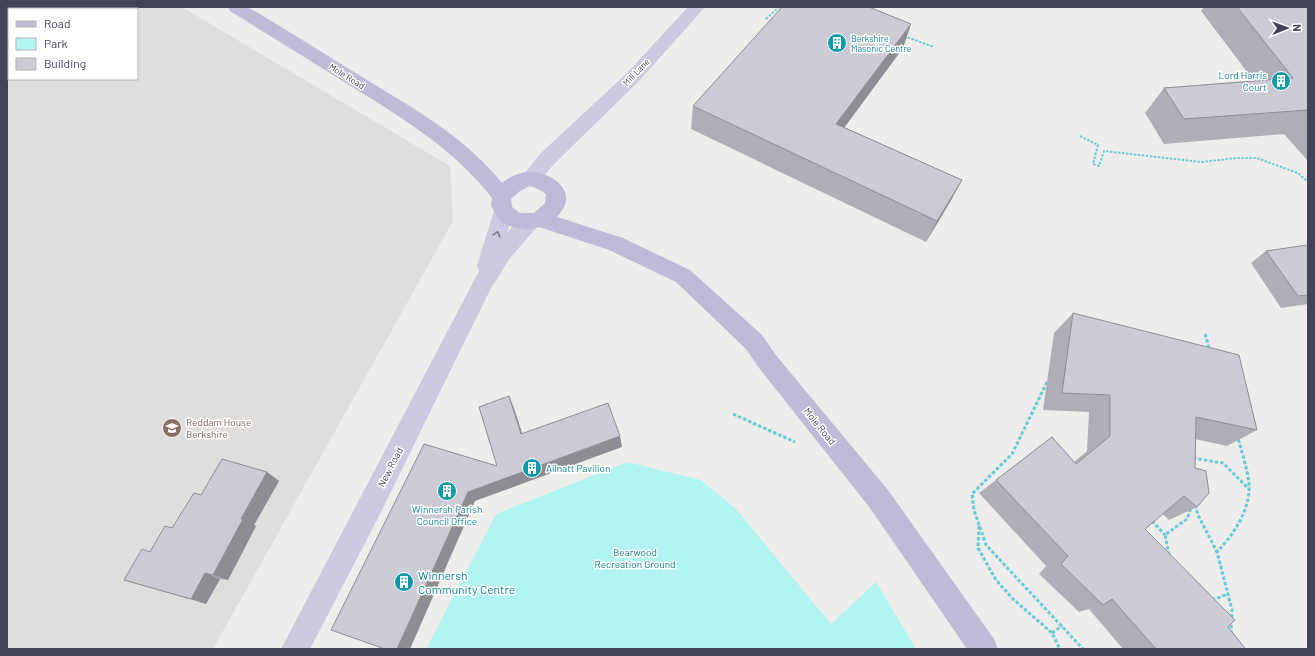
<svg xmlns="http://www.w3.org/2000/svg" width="1315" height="656" viewBox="0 0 1315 656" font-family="Barlow,sans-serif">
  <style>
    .education { fill: #e0dedd; fill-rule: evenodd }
    .green { fill: #b2f4f1 }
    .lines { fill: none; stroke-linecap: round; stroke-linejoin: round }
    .path-far1 { stroke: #66ccd5; stroke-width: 2; stroke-dasharray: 2.5 1.5; stroke-linecap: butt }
    .path { stroke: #66ccd5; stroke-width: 3; stroke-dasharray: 3.5 2; stroke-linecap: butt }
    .minor { fill: #cbcae0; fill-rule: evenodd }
    .tertiary { fill: #cbcae0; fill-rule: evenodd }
    .secondary { fill: #bdbbd8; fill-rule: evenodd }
    .wall { fill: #afaeb6 }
    .shaded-wall { fill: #8f8d94 }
    .building { fill: #cccad4; stroke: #8f8d94 }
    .oneway { stroke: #797890 }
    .labels { text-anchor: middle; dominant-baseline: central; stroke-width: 3; stroke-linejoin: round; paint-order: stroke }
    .far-culture-label { font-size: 9px; fill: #0d838f; stroke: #fff; text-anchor: start }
    .far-street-label { font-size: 9px; fill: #43425b; stroke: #fff }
    .culture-label { font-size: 10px; fill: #0d838f; stroke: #fff; text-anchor: end }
    .education-label { font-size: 10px; fill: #785e54; stroke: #fff; text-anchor: start }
    .street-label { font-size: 10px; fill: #43425b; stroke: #fff }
    .park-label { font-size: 10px; fill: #0b7a83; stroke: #fff }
    .near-culture-label { font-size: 12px; fill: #0d838f; stroke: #fff; text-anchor: start }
  </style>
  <rect width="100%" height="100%" fill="#efedeb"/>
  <!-- education -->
  <path class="education" d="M7,7H182L450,166L453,221L213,649H7ZM9,9H137V79H9Z"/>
  <!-- green -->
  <polygon class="green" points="627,462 701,480 736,509 831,624 876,582 916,649 426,649 496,514"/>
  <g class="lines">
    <!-- path-far1 -->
    <g class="path-far1">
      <polyline points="766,19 779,7"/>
      <polyline points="904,36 934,47"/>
      <polyline points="1080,136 1098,145 1093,164 1099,166 1104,151 1201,162 1237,158 1257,158 1298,173 1308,182"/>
    </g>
    <!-- path -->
    <g class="path">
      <polyline points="1205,334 1210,351"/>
      <polyline points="1047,382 1012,454 972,494 974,510 986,545 1083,649"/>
      <polyline points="733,414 795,442"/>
      <polyline points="1193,458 1223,463 1249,489"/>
      <polyline points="1195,505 1198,515 1217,552"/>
      <polyline points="1152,521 1165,535"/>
      <polyline points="979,526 978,548 996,580 1013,599 1052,633 1060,649"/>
      <polyline points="1169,555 1165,535 1187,519 1191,508"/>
      <polyline points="1212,600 1228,594"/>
      <polyline points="1052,633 1062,626"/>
      <path d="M1231,634L1232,610L1217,552C1234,534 1251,509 1249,483C1247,468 1242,453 1238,438"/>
    </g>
    <!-- minor -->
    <path class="minor" d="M504,203L511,205L514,211L507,233C516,223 522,210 537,215L540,221L537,227L510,258L490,290L380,514L310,649H281L479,271L477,265L494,211L497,205Z"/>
    <!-- tertiary -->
    <polygon class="tertiary" points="688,7 705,7 639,81 554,164 537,184 530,186 523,184 520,179 540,154 627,73"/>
    <!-- secondary -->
    <path class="secondary" d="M228,7H248C288,31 328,56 367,80C415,109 466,138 502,183C509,177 521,171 531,172C545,172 568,183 566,200C565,207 561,212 557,217L623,238L690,270L762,335L775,354L888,490L994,639L998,649H967L870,508L759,368L746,349L676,282L609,250L539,227L526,230L506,225L497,217L491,205L492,198C454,149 401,117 349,85C310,60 270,36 230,11ZM530,186L536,188L546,194L545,203L534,213H520L512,207L511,199L520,191Z"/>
  </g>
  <!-- wall -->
  <g class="wall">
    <polygon points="1204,7 1308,7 1308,161 1284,134 1164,144 1145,113 1164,88 1254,81 1201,11"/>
    <polygon points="911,24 903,48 844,127 962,180 950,202 926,242 691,129 693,106"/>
    <polygon points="1308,246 1308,304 1281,308 1251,263 1266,251"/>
    <polygon points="1073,313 1257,430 1227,446 1195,439 1195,468 1197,507 1169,520 1163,514 1145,529 1228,627 1245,649 1123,649 1089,609 1079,612 1039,574 1046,566 979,493 1052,437 1074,462 1087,451 1089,412 1043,410 1054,333"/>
    <polygon points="267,472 279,481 254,525 256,526 228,580 220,579 206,604 124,580 172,528"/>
  </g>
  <!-- shaded-wall -->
  <g class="shaded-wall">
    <polygon points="911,24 903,48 830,147 836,124"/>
    <polygon points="962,180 950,202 926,242 937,221"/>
    <polygon points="509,396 514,408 526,445 521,434"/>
    <polygon points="620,436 622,447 475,501 410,649 397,649 468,492"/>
    <polygon points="267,472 279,481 254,525 256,526 228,580 213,575 241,519"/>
    <polygon points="205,573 220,579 206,604 191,599"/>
  </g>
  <!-- building -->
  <g class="building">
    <polygon points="782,7 869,7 911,24 836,124 962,180 937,221 693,106"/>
    <polygon points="1237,7 1308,7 1308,110 1184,119 1164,88 1293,78"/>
    <polygon points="1307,245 1308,246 1308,295 1298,296 1266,251"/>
    <polygon points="1073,313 1239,355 1257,430 1196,417 1195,468 1206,471 1209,493 1197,507 1184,496 1145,529 1235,620 1228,627 1245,648 1245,649 1156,649 1112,599 1103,605 1061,564 1068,556 996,480 1052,437 1076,464 1110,436 1110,395 1062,393"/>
    <polygon points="509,396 521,434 608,403 620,436 468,492 397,649 385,649 331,630 424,444 497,466 479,407"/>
    <polygon points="222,459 267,472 241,519 243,519 213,575 205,573 191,599 124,580 142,549 150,552 165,526 172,528 194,493 201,495"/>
  </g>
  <!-- one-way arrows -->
  <defs><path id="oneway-chevron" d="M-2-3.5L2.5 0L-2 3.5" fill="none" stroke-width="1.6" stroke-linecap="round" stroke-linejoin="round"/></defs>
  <use class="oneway" href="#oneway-chevron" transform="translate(497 234) rotate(-73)"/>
  <!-- icons -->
  <defs>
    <symbol id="building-disc" viewBox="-11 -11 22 22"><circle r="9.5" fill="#0f9aa8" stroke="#fff"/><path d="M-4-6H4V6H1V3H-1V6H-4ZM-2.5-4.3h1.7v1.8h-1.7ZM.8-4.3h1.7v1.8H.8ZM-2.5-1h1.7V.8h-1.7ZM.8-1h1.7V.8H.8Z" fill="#fff"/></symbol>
    <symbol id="school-disc" viewBox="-11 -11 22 22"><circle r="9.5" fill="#8d6e63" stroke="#fff"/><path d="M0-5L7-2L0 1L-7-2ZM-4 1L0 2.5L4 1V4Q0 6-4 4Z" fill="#fff"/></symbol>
  </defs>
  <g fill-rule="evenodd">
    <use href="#building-disc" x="826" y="32" width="22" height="22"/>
    <use href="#building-disc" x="1270" y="70" width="22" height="22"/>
    <use href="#school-disc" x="161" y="417" width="22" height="22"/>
    <use href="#building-disc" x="521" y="457" width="22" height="22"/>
    <use href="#building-disc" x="436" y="480" width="22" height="22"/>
    <use href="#building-disc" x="393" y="571" width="22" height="22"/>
  </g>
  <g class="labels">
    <!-- far-culture labels -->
    <g class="far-culture-label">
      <text x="851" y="38">Berkshire<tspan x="851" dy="10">Masonic Centre</tspan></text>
    </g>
    <!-- far-street labels -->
    <g class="far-street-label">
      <text transform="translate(636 72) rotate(-46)">Mill Lane</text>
      <text transform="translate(347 76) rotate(32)">Mole Road</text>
    </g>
    <!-- culture labels -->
    <g class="culture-label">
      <text x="1267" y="75">Lord Harris<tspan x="1267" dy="12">Court</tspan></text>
      <text x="546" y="468" text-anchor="start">Allnatt Pavilion</text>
      <text x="447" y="509" text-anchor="middle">Winnersh Parish<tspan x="447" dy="12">Council Office</tspan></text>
    </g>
    <!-- education labels -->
    <g class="education-label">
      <text x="186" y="422">Reddam House<tspan x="186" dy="12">Berkshire</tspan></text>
    </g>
    <!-- street labels -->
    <g class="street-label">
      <text transform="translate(820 426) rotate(51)">Mole Road</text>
      <text transform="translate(390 467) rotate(-63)">New Road</text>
    </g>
    <!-- park labels -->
    <g class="park-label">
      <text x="635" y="552">Bearwood<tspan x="635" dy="12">Recreation Ground</tspan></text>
    </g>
    <!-- near-culture labels -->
    <g class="near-culture-label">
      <text x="418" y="575">Winnersh<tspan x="418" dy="14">Community Centre</tspan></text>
    </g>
  </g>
  <!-- border -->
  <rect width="1315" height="656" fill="none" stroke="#43425b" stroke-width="16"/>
  <!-- legend -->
  <rect x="8" y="8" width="130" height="72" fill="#ffffff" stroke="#b4b3bd"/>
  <rect x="16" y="21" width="20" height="6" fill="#bdbbd8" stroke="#b4b3bd"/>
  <text x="44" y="28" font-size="12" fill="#43425b">Road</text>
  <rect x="16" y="38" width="20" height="12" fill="#b2f4f1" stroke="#b4b3bd"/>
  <text x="44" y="48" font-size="12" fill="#43425b">Park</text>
  <rect x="16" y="58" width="20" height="12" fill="#cccad4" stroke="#b4b3bd"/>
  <text x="44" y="68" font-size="12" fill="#43425b">Building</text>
  <!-- north arrow -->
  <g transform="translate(1287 28) rotate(89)" stroke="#ffffff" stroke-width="3" paint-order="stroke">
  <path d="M0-3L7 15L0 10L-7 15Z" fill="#43425b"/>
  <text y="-6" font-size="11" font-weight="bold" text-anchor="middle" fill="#43425b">N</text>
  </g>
</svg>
